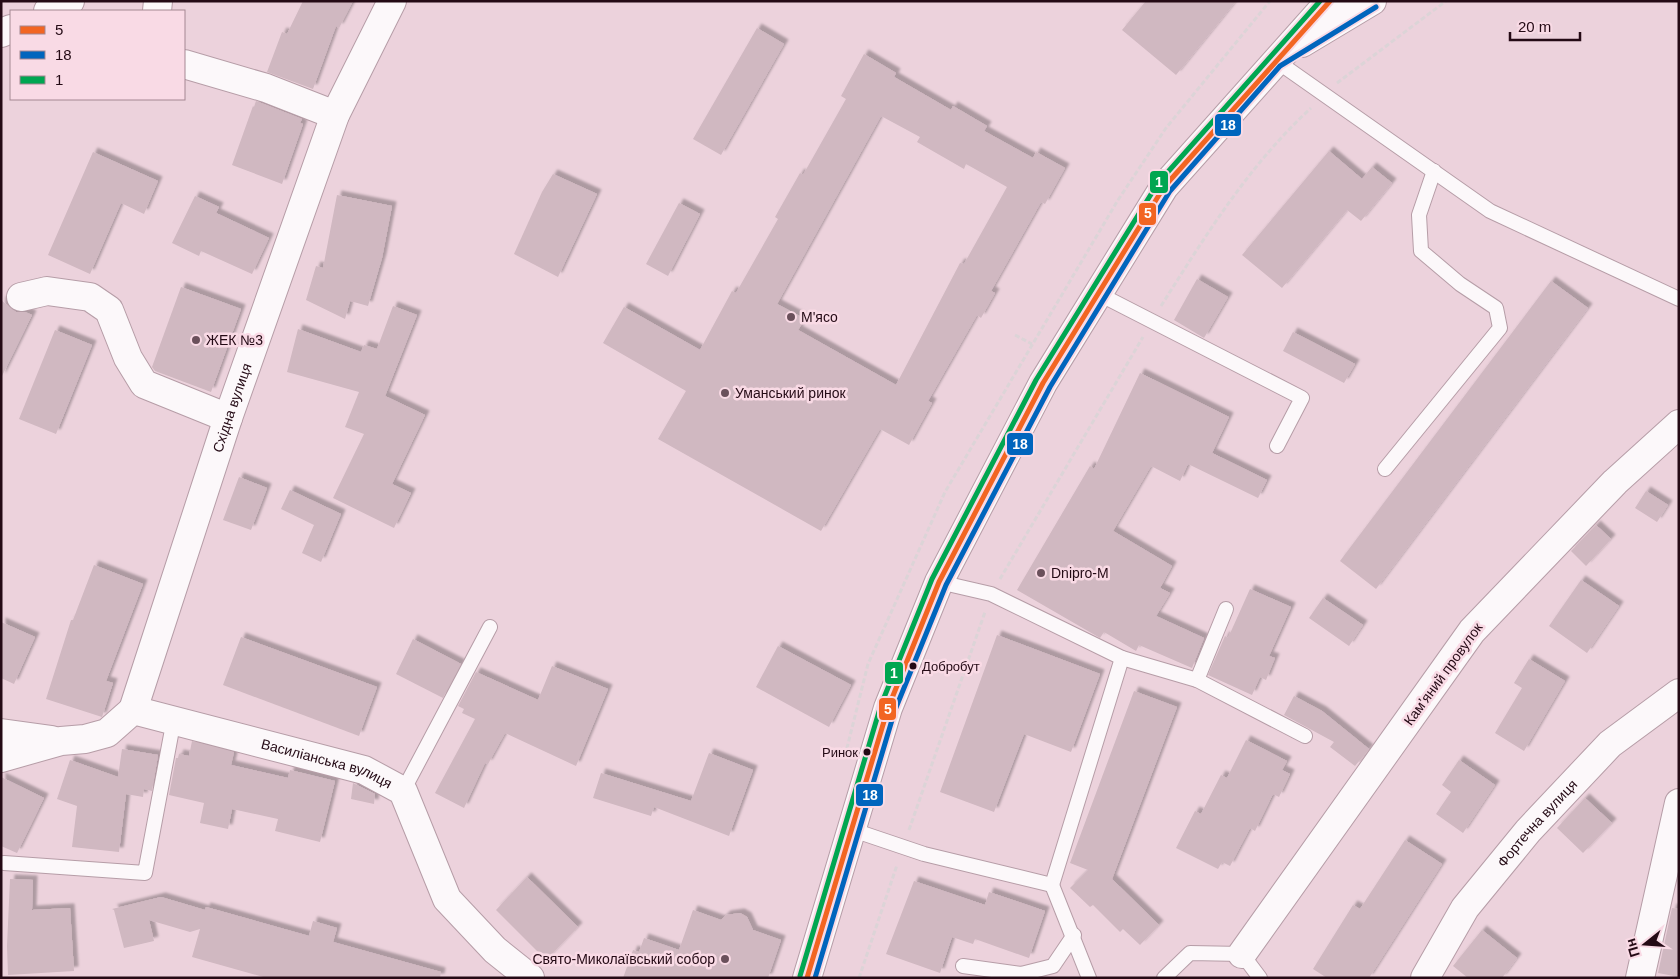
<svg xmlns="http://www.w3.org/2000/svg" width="1680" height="979" viewBox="0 0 1680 979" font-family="Helvetica,sans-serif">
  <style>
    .building { fill: #d0b8c1; fill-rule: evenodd; filter: url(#shadow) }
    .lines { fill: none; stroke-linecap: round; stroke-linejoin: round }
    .service-casing { stroke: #b69da7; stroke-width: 16 }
    .minor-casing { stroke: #b69da7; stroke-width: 30 }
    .secondary-casing { stroke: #b69da7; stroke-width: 30 }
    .path { stroke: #dcd4d7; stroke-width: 3; stroke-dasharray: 5 2.5; stroke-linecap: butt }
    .service { stroke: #fcf8fa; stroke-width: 14 }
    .minor { stroke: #fcf8fa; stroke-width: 28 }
    .secondary { stroke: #fcf8fa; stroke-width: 28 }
    .bus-1-casing { stroke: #f9dae5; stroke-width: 9 }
    .bus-2-casing { stroke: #f9dae5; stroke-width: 9 }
    .bus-3-casing { stroke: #f9dae5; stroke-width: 9 }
    .bus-1 { stroke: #f26522; stroke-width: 5 }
    .bus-2 { stroke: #0065bd; stroke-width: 5 }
    .bus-3 { stroke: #00a651; stroke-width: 5 }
    .poi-dot { fill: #6a505b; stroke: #f9dae5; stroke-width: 2 }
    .bus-dot { fill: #240a15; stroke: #f9dae5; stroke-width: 2 }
    .labels { text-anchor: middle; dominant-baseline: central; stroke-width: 5; stroke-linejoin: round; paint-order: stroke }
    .bus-label { font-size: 13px; fill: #240a15; stroke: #f9dae5; text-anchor: start }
    .poi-label { font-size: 14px; fill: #240a15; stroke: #f9dae5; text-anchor: start }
    .street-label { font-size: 14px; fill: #240a15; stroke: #f9dae5 }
    .line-badge { stroke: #f9dae5; stroke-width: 2 }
    .badge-label { font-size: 14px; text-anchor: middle; font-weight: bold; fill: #fff }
  </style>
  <defs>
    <filter id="shadow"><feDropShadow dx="4.5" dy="-4.5" stdDeviation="1" flood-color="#0004"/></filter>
  </defs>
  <rect width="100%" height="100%" fill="#ecd2dc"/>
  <!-- building -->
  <g class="building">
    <polygon points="303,1 353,1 339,28 336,26 313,89 267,72 282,32 287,34"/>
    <polygon points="1146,1 1236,1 1176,75 1122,30"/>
    <polygon points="757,28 784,44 721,155 693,139"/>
    <path d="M864,54L896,73L894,77L951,110L953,106L987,126L984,131L1033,158L1036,152L1065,168L1045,204L1041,202L991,291L995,293L981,318L977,315L928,401L932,403L909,445L880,429L821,531L658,439L686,391L603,343L624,307L700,350L732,291L736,293L778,219L775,217L800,173L803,175L846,99L841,96ZM881,116L920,137L917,142L964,169L966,164L1007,187L964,264L960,263L896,385L798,330L805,319L777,304Z"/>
    <polygon points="256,101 302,119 300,123 303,124 282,184 232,165 253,106 254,107"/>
    <polygon points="1329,151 1362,179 1372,167 1392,183 1361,221 1347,210 1282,288 1242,255"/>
    <polygon points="93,152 158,181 144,214 121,203 90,274 48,255"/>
    <polygon points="553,174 597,194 558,277 514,254 542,192"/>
    <polygon points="337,195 392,206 382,258 368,306 350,301 345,319 306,300 316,266 323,268"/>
    <polygon points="195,196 219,207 216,213 269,238 252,274 201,251 199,256 172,243"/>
    <polygon points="679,203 700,214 668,276 646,264"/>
    <polygon points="1197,279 1228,297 1204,338 1174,320"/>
    <polygon points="1551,281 1588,308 1376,589 1340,561"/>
    <polygon points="181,287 241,309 211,392 155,371 152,367"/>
    <polygon points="1,300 16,312 25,312 32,315 1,378"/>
    <polygon points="393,306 417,315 385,396 425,415 392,484 411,493 394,528 333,498 364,434 345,427 359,392 287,372 298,329 361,352 364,345 377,349"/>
    <polygon points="55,330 92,345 56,434 19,419"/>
    <polygon points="1293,332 1355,364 1344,383 1283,351"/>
    <polygon points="1140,373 1229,417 1212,453 1267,480 1258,498 1188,464 1180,481 1151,466 1113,531 1172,566 1160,588 1170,593 1156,616 1204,638 1192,668 1139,645 1136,651 1104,632 1100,638 1017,590 1090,466 1094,469"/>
    <polygon points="239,477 267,488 251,530 223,520"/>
    <polygon points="290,490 341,514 321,562 302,553 314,525 281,509"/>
    <polygon points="1646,491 1668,505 1657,522 1635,508"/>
    <polygon points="1596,525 1611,539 1586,566 1571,551"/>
    <polygon points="94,565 143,584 106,681 113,683 102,717 46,699 71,620 73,620"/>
    <polygon points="1581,580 1619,606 1587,653 1549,626"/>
    <polygon points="1250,589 1291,607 1269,656 1275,658 1266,680 1260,677 1252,695 1208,675 1225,636 1228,638"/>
    <polygon points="1323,598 1363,625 1349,646 1309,618"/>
    <polygon points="1,622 35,637 14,684 1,678"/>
    <polygon points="997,635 1100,674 1071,752 1024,734 994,812 940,792"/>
    <polygon points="241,637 377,687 359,736 223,685"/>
    <polygon points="413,639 461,664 443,698 396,674"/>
    <polygon points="778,646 851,685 829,727 756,687"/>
    <polygon points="1529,659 1565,681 1524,751 1495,733 1522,688 1514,683"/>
    <polygon points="552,666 608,689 576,766 505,733 488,764 485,763 464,808 435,793 475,719 462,713 464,709 458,706 476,672 538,700"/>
    <polygon points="1134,691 1177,707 1112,879 1159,925 1140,945 1123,929 1120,932 1093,905 1090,907 1070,888 1088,870 1070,863"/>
    <polygon points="1294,696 1322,711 1369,749 1355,766 1330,747 1334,742 1284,715"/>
    <polygon points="1246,740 1287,761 1282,770 1290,774 1279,797 1273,794 1255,831 1250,828 1230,866 1222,862 1218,869 1176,848 1195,811 1201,814 1221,775 1227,778"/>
    <polygon points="192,741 234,752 231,765 288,778 290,770 335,781 320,842 275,831 278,819 232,809 228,829 200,823 204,803 169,795 176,758 178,758 179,754 189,756"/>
    <polygon points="122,749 158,755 152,791 144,789 143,797 126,794 119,852 72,847 77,806 57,799 70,760 118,777"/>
    <polygon points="709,753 753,770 729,836 654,807 651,816 593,798 601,773 691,801"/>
    <polygon points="1459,760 1495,785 1463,833 1436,814 1451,792 1442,785"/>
    <polygon points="1,777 44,798 17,853 1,846"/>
    <polygon points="353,783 375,794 374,804 351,799"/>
    <polygon points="1585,798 1612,823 1583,853 1557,828"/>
    <polygon points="1405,840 1442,864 1369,978 1327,978 1313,969 1353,905 1360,909"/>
    <polygon points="527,877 578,927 546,960 496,910"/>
    <polygon points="10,879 33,880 32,910 70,908 74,971 8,975 7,946"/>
    <polygon points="914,881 985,905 989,892 1045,911 1029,958 975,939 973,944 952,937 940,973 886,954"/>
    <polygon points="161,897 205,910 206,907 309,936 313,921 337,928 333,942 441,972 440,978 267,978 192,957 200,929 190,932 149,920 154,941 124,948 114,910 112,909"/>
    <polygon points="1672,908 1679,909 1679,977 1658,973"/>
    <polygon points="693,910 721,920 726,915 740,913 747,917 753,930 781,940 768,978 623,978 633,950 639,952 644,938 679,950"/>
    <polygon points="1482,930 1517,958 1502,978 1468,978 1453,966"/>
  </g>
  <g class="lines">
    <defs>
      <g id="service">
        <polyline points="1275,60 1490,211 1679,299"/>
        <polyline points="1097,293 1302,398 1277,446"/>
        <polyline points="1385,469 1500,328 1496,308 1460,284 1421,251 1419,215 1434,171"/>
        <polyline points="939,582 991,594 1122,658 1197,680 1305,736"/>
        <polyline points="1197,680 1226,609"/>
        <polyline points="403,791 490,627"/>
        <polyline points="850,829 924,854 1052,885 1122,658"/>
        <polyline points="4,863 145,873 174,719"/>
        <polyline points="1052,885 1089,978"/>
        <polyline points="963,966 1021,974 1053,966 1074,935"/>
        <polyline points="1164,978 1190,953 1242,954 1260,978"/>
      </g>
      <g id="minor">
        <polyline points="48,11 70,1"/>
        <polyline points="157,11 158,1"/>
        <polyline points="1,33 11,29"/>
        <polyline points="184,64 266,88 335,115"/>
        <polyline points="21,297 47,291 90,297 109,310 128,358 144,384 228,418"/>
        <path id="s1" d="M133,710L228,418L335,115L392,1"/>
        <polyline points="1,733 52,740"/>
        <path id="s2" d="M1,758L61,741L85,739L107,733L133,710L364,770L403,791L447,899L495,950L530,978"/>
        <polyline points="1242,954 1472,631 1615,482 1679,424"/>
        <path id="s3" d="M1425,978L1465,908L1528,831L1610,744L1679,693"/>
        <polyline points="1640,978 1679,803"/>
      </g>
      <g id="secondary">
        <polyline points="1302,43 1372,1"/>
        <polyline points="807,978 888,708 939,582 1043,383 1164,187 1330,1"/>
      </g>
    </defs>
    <!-- service casing -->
    <use href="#service" class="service-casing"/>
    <!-- minor casing -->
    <use href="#minor" class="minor-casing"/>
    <!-- secondary casing -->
    <use href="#secondary" class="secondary-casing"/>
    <!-- path -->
    <g class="path">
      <polyline points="1337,83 1446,1"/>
      <path d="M1161,306C1206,235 1249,165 1311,108"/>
      <polyline points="1015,335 1032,344"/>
      <polyline points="1000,579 1143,337"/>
      <polyline points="845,756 868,664 945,492 1118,200 1166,128 1270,1"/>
      <polyline points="909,830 985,612"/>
      <polyline points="859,978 897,865"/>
    </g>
    <!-- service -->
    <use href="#service" class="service"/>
    <!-- minor -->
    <use href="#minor" class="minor"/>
    <!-- secondary -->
    <use href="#secondary" class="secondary"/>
    <defs>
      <polyline id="bus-1" points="807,978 888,708 939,582 1043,383 1164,187 1330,1"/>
      <polyline id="bus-2" points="815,978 895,710 946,585 1050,387 1170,191 1280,66 1376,7"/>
      <polyline id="bus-3" points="800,976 881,705 932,579 1036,380 1158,183 1320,1"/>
    </defs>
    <!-- bus-1 casing -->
    <use href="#bus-1" class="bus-1-casing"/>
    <!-- bus-2 casing -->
    <use href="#bus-2" class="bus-2-casing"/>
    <!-- bus-3 casing -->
    <use href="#bus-3" class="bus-3-casing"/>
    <!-- bus-1 -->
    <use href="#bus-1" class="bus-1"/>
    <!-- bus-2 -->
    <use href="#bus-2" class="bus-2"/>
    <!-- bus-3 -->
    <use href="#bus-3" class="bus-3"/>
  </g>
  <!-- markers -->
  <g class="poi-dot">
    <circle cx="791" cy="317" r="5"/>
    <circle cx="196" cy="340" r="5"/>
    <circle cx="725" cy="393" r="5"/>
    <circle cx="1041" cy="573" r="5"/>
    <circle cx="725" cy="959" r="5"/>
  </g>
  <g class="bus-dot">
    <circle cx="913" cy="666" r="4.5"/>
    <circle cx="867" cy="752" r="4.5"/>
  </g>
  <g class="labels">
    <!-- bus labels -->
    <g class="bus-label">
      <text x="922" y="666">Добробут</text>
      <text x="858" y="752" text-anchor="end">Ринок</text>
    </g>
    <!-- poi labels -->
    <g class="poi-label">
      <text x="801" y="317">М'ясо</text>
      <text x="206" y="340">ЖЕК №3</text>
      <text x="735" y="393">Уманський ринок</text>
      <text x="1051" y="573">Dnipro-M</text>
      <text x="715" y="959" text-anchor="end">Свято-Миколаївський собор</text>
    </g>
    <!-- street labels -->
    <g class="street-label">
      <text stroke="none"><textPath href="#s1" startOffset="318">Східна вулиця</textPath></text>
      <text transform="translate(1443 674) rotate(-54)">Камʼяний провулок</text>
      <text stroke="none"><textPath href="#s2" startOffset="345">Василіанська вулиця</textPath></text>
      <text stroke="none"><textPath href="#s3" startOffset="192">Фортечна вулиця</textPath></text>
    </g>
  </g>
  <g class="line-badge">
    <rect x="1214" y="113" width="28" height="24" rx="5" fill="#0065bd"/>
    <rect x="1149" y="170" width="20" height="24" rx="5" fill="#00a651"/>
    <rect x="1138" y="202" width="19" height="24" rx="5" fill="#f26522"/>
    <rect x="1006" y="432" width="28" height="24" rx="5" fill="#0065bd"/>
    <rect x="884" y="661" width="20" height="24" rx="5" fill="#00a651"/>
    <rect x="878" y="697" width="19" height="24" rx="5" fill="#f26522"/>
    <rect x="855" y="783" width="29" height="24" rx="5" fill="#0065bd"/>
  </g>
  <g class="badge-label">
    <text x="1228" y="130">18</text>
    <text x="1159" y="187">1</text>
    <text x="1148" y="218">5</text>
    <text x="1020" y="449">18</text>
    <text x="894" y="678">1</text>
    <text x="888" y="714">5</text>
    <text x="870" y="800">18</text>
  </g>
  <!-- border -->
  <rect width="1680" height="979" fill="none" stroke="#240a15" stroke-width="5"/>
  <!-- legend -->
  <rect x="10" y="10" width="175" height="90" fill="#f9dae5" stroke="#a48792"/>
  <rect x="20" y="26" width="25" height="8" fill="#f26522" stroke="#a48792"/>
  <text x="55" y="35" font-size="15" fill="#240a15">5</text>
  <rect x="20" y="51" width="25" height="8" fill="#0065bd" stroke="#a48792"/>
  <text x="55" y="60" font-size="15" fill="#240a15">18</text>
  <rect x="20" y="76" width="25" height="8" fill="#00a651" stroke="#a48792"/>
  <text x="55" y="85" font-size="15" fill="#240a15">1</text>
  <!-- north arrow -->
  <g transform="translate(1645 944) rotate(253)" stroke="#f9dae5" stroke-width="4" paint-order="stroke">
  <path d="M0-4L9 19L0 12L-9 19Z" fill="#240a15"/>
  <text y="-8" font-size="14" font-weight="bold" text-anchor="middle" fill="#240a15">Пн</text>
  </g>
  <!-- scale -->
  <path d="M1510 32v8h70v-8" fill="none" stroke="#240a15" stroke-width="2.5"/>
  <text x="1518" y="32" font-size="15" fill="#240a15" stroke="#f9dae5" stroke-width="4" paint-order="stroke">20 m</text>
</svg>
